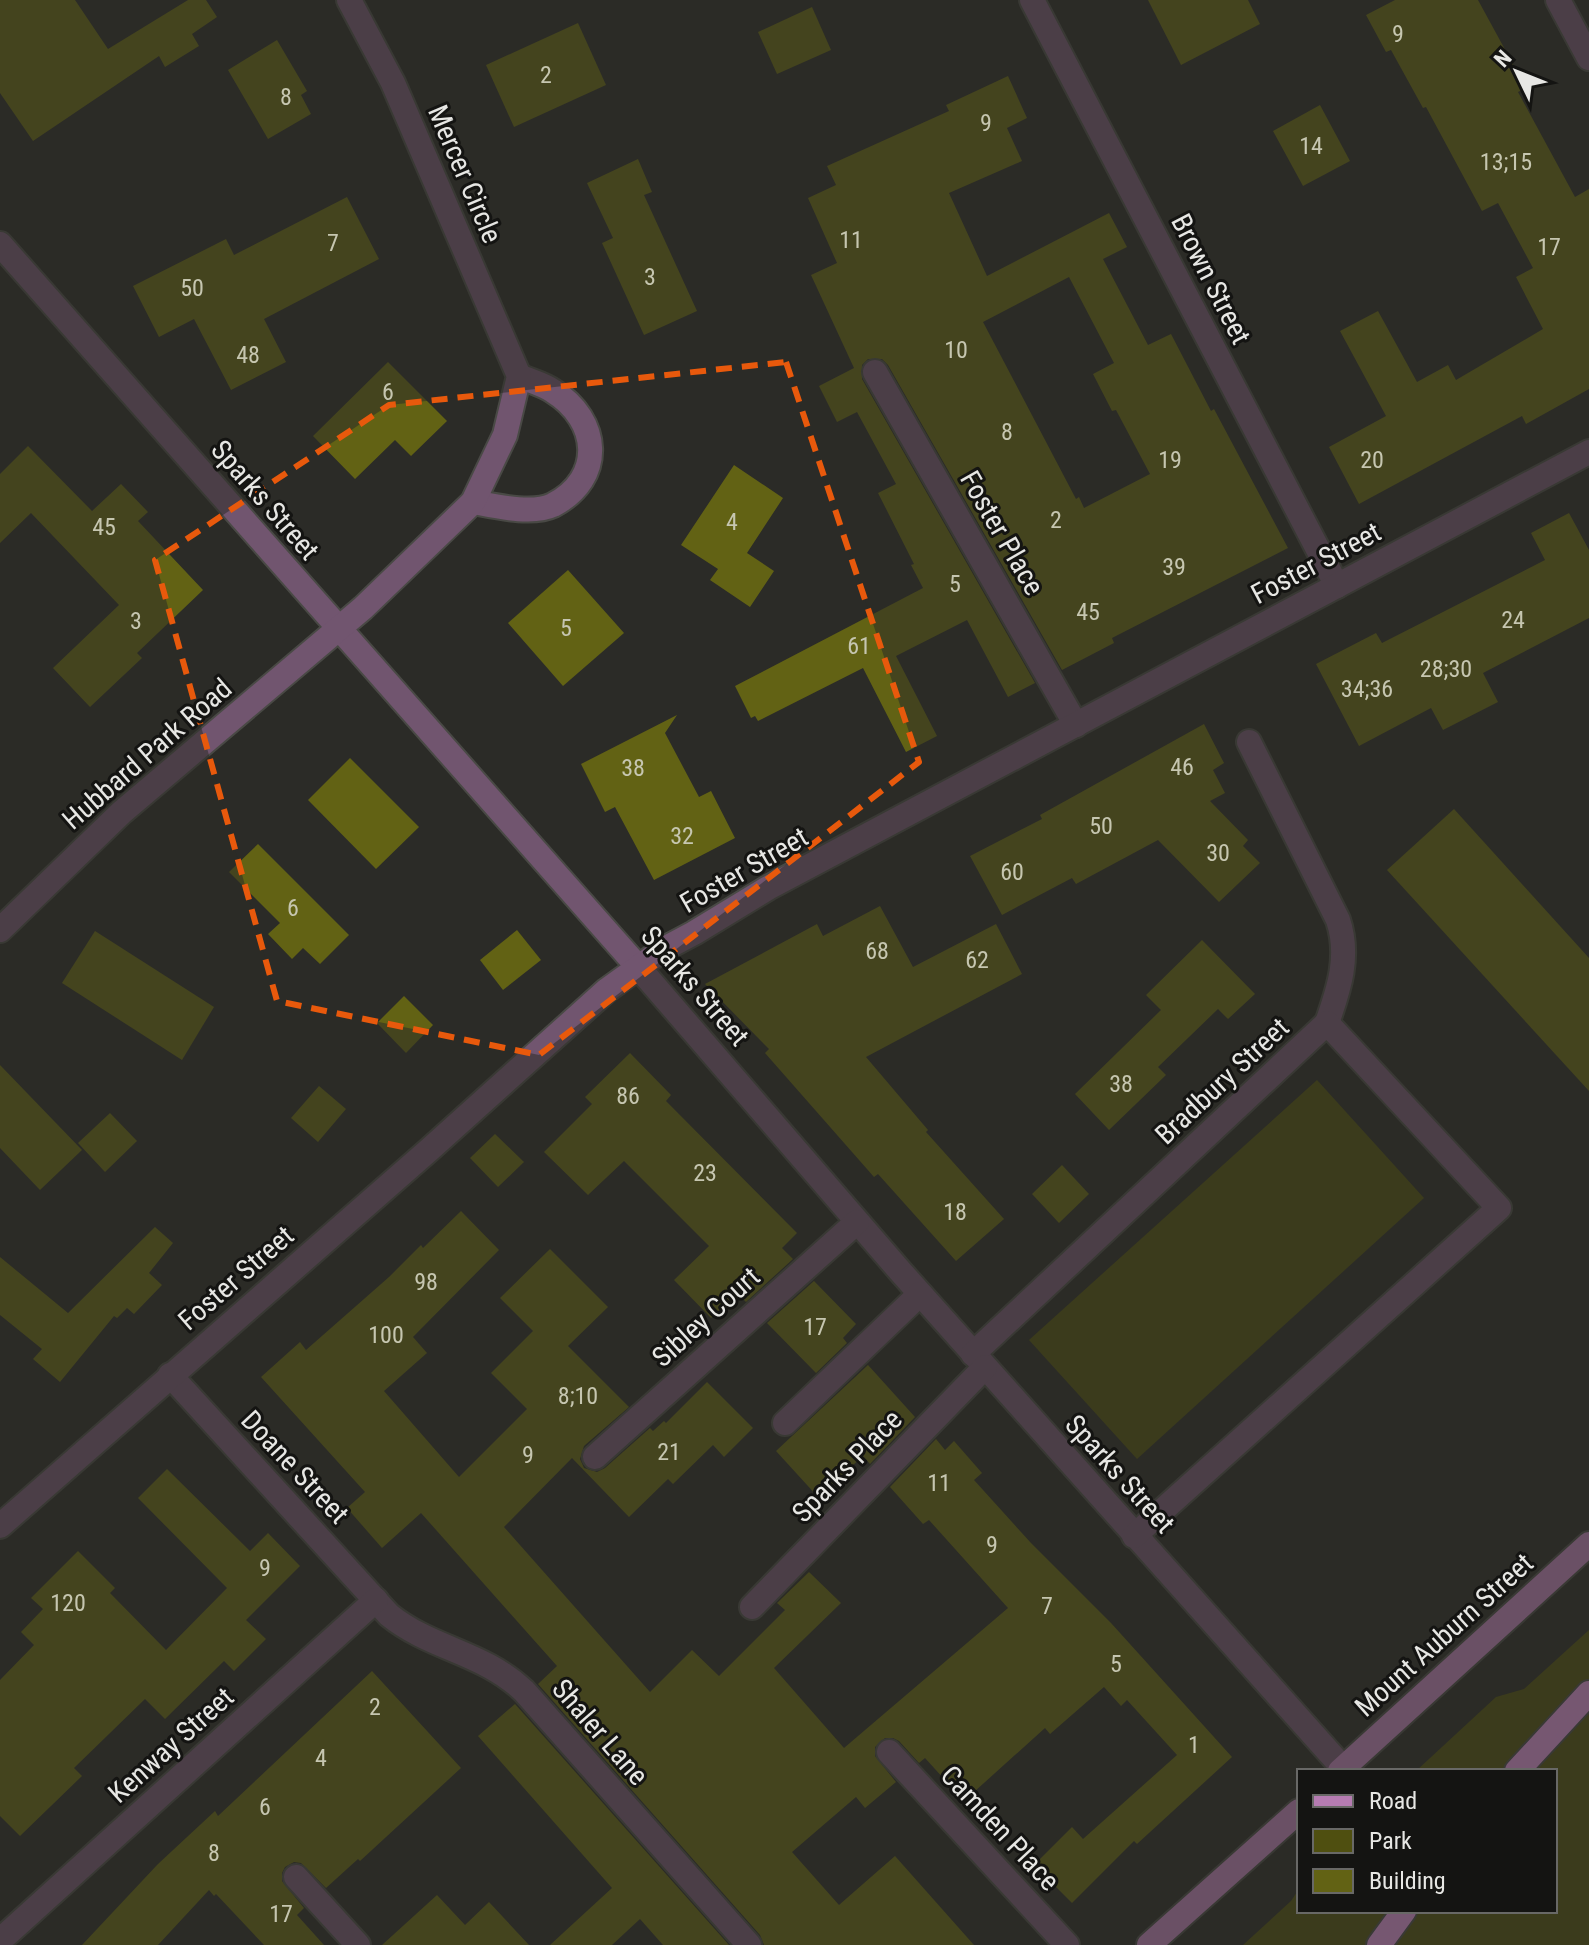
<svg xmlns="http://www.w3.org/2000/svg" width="1589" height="1945" viewBox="0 0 1589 1945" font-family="'Roboto Condensed',sans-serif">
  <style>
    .green { fill: #4f4f10 }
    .building { fill: #626214; fill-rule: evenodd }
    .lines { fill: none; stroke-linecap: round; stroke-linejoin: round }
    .minor-casing { stroke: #494945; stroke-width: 28 }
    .major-casing { stroke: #494945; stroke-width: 28 }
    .highway-casing { stroke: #494945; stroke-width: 28 }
    .minor { stroke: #71556f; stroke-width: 24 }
    .major { stroke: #b67cb2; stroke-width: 24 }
    .highway { stroke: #d18ccd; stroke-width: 24 }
    .marked { fill: none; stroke: #e8590c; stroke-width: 6; stroke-dasharray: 16 10; stroke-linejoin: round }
    .labels { text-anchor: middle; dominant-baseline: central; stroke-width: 6; stroke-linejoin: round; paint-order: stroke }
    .number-label { font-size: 24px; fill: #c6c6b0 }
    .street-label { font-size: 28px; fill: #e7e7e4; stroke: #141412 }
  </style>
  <rect width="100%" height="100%" fill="#2b2b27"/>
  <!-- green -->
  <g class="green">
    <polygon points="1317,1080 1424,1198 1137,1459 1029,1340"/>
    <polygon points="1589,1630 1589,1945 1243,1945 1291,1901 1299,1889 1299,1911 1555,1911 1555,1771 1416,1771 1496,1697 1524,1689"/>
  </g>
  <!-- building -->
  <g class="building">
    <polygon points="0,0 75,0 108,49 188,0 206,0 217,17 192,34 199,46 165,67 159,56 33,141 0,93"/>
    <polygon points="1148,0 1248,0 1260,24 1181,65"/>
    <polygon points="1395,0 1478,0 1526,88 1518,92 1575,197 1589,189 1589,389 1526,424 1522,416 1359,504 1329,447 1386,416 1340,331 1378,311 1417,382 1448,365 1456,380 1543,329 1516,277 1533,268 1498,203 1482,211 1426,107 1423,108 1391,50 1386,52 1366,15"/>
    <polygon points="812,7 831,50 777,74 758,32"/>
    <polygon points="578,23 606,85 514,127 486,65"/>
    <polygon points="277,40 307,91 301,95 311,114 268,139 228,70"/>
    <path d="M1008,76L1027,118L1007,128L1022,161L949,193L987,276L1109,213L1127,247L1103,259L1148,345L1171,334L1211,411L1214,409L1288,548L1112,638L1114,643L1062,670L888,365L882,359H868L862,365V379L1035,683L1008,697L967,620L896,656L937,736L906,752L863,668L758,721L755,716L751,718L735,686L923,588L911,565L914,564L878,493L896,484L857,412L837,422L819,386L854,368L811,275L837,263L808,198L836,185L827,166L949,111L946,105ZM1069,277L1114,363L1093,374L1112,411L1116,410L1150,474L1084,508L1079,497L1076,499L983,322Z"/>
    <polygon points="1320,105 1350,161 1303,186 1273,131"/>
    <polygon points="638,159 652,192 644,195 697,311 644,335 602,243 613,238 587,183"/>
    <polygon points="347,197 379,259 264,319 286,362 231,390 194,319 159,337 133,286 226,239 234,255"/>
    <polygon points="388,362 447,421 411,456 395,440 355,479 313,436"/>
    <polygon points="28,446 92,511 121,484 148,512 138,521 203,590 137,653 142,658 90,707 53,668 119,605 31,513 0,543 0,474"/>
    <polygon points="734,465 783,498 747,553 774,571 750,607 710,580 718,569 681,545"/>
    <polygon points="1569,513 1589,550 1589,618 1483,673 1498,702 1443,730 1431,708 1359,746 1316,664 1376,633 1382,643 1545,560 1531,533"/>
    <polygon points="568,570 624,633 563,686 508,623"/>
    <polygon points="677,715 665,733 699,797 711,791 735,838 654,880 615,807 605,812 581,764"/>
    <polygon points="1204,724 1224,763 1213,770 1225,793 1210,801 1248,840 1243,846 1260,863 1219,902 1158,840 1076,884 1072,878 1002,915 970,856 1042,819 1040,815"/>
    <polygon points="350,758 419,827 376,869 308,800"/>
    <polygon points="1454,809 1589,958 1589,1091 1387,870"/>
    <polygon points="258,844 349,935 320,964 303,948 292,959 268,934 280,923 229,872"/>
    <polygon points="880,906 913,967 996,924 1022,974 866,1057 928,1130 926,1132 1004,1219 956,1261 878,1174 874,1177 765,1053 769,1049 705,984 817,924 823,936"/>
    <polygon points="517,930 541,960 503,990 480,960"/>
    <polygon points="95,931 214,1007 182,1060 62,983"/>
    <polygon points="1202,940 1255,994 1228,1019 1218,1009 1158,1067 1166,1075 1109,1130 1075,1094 1161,1010 1146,995"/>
    <polygon points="404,996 433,1025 406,1053 377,1023"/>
    <polygon points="630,1053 671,1095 666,1101 797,1233 782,1248 793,1259 746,1302 737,1293 711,1318 674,1280 709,1246 624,1161 588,1195 544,1152 592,1104 585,1097"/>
    <polygon points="0,1065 82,1150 40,1190 0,1148"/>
    <polygon points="319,1086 346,1109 318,1142 291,1118"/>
    <polygon points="110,1113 137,1141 105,1172 78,1143"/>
    <polygon points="495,1134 524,1162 498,1187 470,1158"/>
    <polygon points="1062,1165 1089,1194 1059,1223 1032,1194"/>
    <polygon points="461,1211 499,1250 413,1337 427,1353 384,1391 459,1477 527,1409 491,1373 533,1331 500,1298 550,1249 608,1307 568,1346 629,1407 584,1446 580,1459 584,1468 597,1472 605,1468 650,1428 653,1431 664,1421 666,1423 707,1382 753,1428 724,1457 713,1445 673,1484 668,1479 629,1517 572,1458 504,1527 650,1692 692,1650 719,1676 785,1610 777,1603 809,1572 841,1603 774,1668 844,1748 1008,1608 929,1520 923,1524 890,1487 936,1439 945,1450 954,1441 982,1473 974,1480 1031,1543 1111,1623 1232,1757 1137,1844 1134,1841 1072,1903 1034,1865 1072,1827 1083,1839 1177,1755 1127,1700 1121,1706 1104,1687 1050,1734 1045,1728 964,1801 925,1758 919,1763 899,1741 893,1738 885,1738 875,1747 875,1756 896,1782 865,1808 856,1797 792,1852 839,1905 895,1856 974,1945 764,1945 760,1935 538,1684 557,1666 421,1513 382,1548 347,1508 365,1492 261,1377 300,1342 306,1350 389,1277 421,1245 423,1248"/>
    <polygon points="155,1227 173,1243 149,1273 162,1285 134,1314 127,1308 117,1318 114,1316 60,1382 33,1359 42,1349 0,1315 0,1257 68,1313"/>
    <polygon points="814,1281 856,1324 843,1338 847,1343 816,1373 767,1323"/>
    <polygon points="868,1365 915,1417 870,1464 863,1456 818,1497 776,1451"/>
    <polygon points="167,1469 250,1551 268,1533 300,1566 246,1620 266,1639 234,1671 224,1661 165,1719 145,1699 74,1768 82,1776 20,1836 0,1816 0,1680 34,1645 21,1632 43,1609 31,1598 78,1551 115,1588 110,1593 166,1650 227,1588 138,1498"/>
    <polygon points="372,1671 461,1768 360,1861 358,1859 326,1888 301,1863 294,1862 285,1867 282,1873 282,1881 304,1908 297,1915 324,1945 264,1945 216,1894 214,1896 209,1890 158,1945 82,1945 158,1864 215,1811 218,1816"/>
    <polygon points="515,1704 729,1945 663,1945 640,1919 612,1945 550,1945 612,1888 478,1736"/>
    <polygon points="437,1895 465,1925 489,1902 529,1945 382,1945"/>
  </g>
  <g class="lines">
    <defs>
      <g id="minor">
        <polyline points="1032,0 1337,586"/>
        <polyline points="1558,0 1589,58"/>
        <polyline points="0,244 639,968 900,1271 1343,1768"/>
        <polyline points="875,372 1076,725"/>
        <path d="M473,502C495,506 532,515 553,505C605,478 600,420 553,391C543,384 530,381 519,376"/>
        <path d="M1249,742L1338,920C1350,956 1339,989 1327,1023"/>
        <polyline points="0,930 122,812 363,608 473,502 505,435 519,376 393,83 349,0"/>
        <polyline points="973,1354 1327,1023 1499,1208 1134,1536"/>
        <path d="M170,1375L389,1615C431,1649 483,1652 524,1691L749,1945"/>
        <polyline points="785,1423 920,1294"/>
        <polyline points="595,1457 857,1222"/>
        <polyline points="0,1526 429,1150 607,990 664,949 694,933 768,888 1589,452"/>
        <polyline points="752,1607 985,1367"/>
        <polyline points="889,1752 1067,1945"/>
        <polyline points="296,1877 358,1945"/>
        <polyline points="6,1935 376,1600"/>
      </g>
      <g id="major">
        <polyline points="1340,1771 1589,1544"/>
        <polyline points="1149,1945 1299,1811"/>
      </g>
      <g id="highway">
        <polyline points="1517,1771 1589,1693"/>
        <polyline points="1379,1945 1404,1911"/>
      </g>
    </defs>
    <!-- minor casing -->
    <use href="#minor" class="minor-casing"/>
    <!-- major casing -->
    <use href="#major" class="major-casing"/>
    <!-- highway casing -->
    <use href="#highway" class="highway-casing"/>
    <!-- minor -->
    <use href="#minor" class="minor"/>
    <!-- major -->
    <use href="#major" class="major"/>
    <!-- highway -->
    <use href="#highway" class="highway"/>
  </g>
  <!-- marked area -->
  <path d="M0 0H1589V1945H0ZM786,362L919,762L539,1055L277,1001L155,560L389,405Z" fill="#2b2b27" fill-opacity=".55" fill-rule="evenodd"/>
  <path class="marked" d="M786,362L919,762L539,1055L277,1001L155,560L389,405Z"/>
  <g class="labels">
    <!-- number labels -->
    <g class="number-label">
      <text x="1398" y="34">9</text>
      <text x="546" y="75">2</text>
      <text x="286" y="97">8</text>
      <text x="986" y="123">9</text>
      <text x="1311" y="146">14</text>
      <text x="1506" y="162">13;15</text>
      <text x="851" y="240">11</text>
      <text x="333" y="243">7</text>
      <text x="1549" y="247">17</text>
      <text x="650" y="277">3</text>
      <text x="192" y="288">50</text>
      <text x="956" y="350">10</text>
      <text x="248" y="355">48</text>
      <text x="388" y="392">6</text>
      <text x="1007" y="432">8</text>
      <text x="1170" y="460">19</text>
      <text x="1372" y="460">20</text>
      <text x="1056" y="520">2</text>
      <text x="732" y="522">4</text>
      <text x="104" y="527">45</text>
      <text x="1174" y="567">39</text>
      <text x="955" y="584">5</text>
      <text x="1088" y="612">45</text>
      <text x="1513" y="620">24</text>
      <text x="136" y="621">3</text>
      <text x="566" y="628">5</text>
      <text x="859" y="646">61</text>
      <text x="1446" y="669">28;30</text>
      <text x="1367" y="689">34;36</text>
      <text x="1182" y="767">46</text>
      <text x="633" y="768">38</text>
      <text x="1101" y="826">50</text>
      <text x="682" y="836">32</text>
      <text x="1218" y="853">30</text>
      <text x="1012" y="872">60</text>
      <text x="293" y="908">6</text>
      <text x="877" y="951">68</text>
      <text x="977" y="960">62</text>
      <text x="1121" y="1084">38</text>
      <text x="628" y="1096">86</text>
      <text x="705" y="1173">23</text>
      <text x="955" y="1212">18</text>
      <text x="426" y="1282">98</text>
      <text x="815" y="1327">17</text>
      <text x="386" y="1335">100</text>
      <text x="578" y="1396">8;10</text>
      <text x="669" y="1452">21</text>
      <text x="528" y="1455">9</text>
      <text x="939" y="1483">11</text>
      <text x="992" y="1545">9</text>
      <text x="265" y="1568">9</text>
      <text x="68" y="1603">120</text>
      <text x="1047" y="1606">7</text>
      <text x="1116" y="1664">5</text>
      <text x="375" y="1707">2</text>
      <text x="1194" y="1745">1</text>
      <text x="321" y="1758">4</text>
      <text x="265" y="1807">6</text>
      <text x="214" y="1853">8</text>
      <text x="281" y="1914">17</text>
    </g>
    <!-- street labels -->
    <g class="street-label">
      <text transform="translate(465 174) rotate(67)">Mercer Circle</text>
      <text transform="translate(1211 279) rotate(63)">Brown Street</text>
      <text transform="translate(265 500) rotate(49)">Sparks Street</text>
      <text transform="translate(1002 533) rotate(60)">Foster Place</text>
      <text transform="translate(1316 563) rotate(-28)">Foster Street</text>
      <text transform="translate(147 754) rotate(-41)">Hubbard Park Road</text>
      <text transform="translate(744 870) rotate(-30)">Foster Street</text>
      <text transform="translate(695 986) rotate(49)">Sparks Street</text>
      <text transform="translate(1222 1081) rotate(-43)">Bradbury Street</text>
      <text transform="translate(236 1278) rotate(-41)">Foster Street</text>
      <text transform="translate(706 1317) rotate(-42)">Sibley Court</text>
      <text transform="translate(847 1466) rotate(-46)">Sparks Place</text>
      <text transform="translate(295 1467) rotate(47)">Doane Street</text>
      <text transform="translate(1120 1474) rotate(48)">Sparks Street</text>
      <text transform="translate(1444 1635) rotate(-42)">Mount Auburn Street</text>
      <text transform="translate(600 1732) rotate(49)">Shaler Lane</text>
      <text transform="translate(171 1745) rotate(-42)">Kenway Street</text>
      <text transform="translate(1000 1828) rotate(47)">Camden Place</text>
    </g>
  </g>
  <!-- legend -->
  <rect x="1297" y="1769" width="260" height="144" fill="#141412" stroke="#686866" stroke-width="2"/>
  <rect x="1313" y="1795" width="40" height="12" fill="#b67cb2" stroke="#686866" stroke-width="2"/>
  <text x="1369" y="1809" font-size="24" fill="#e7e7e4">Road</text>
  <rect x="1313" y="1829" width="40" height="24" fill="#4f4f10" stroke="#686866" stroke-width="2"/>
  <text x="1369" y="1849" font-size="24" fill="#e7e7e4">Park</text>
  <rect x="1313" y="1869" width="40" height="24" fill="#626214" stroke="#686866" stroke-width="2"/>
  <text x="1369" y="1889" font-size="24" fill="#e7e7e4">Building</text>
  <!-- north arrow -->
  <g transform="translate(1517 72) rotate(313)" stroke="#141412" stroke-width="6" paint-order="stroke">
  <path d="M0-6L14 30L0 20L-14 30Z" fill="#e7e7e4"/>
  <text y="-12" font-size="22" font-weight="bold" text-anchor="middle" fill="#e7e7e4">N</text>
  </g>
</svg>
